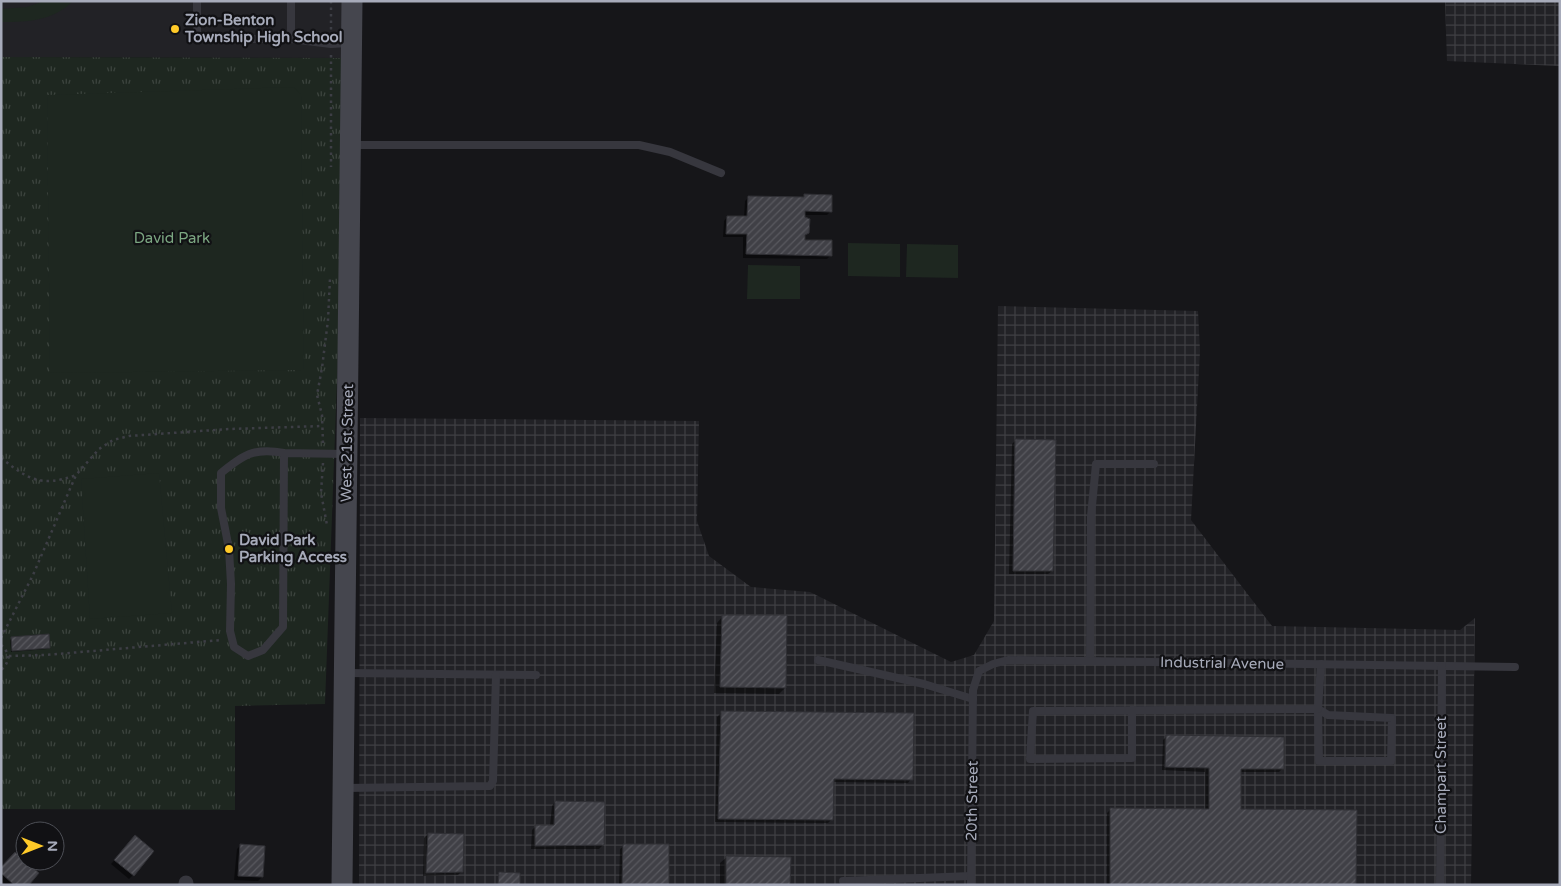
<svg xmlns="http://www.w3.org/2000/svg" width="1561" height="886" viewBox="0 0 1561 886" font-family="'Varela Round',sans-serif">
  <style>
    .built { fill: #222226 }
    .industrial { fill: url(#industrial-grid) }
    .park { fill: url(#park-tufts) }
    .pitch { fill: #1e2720 }
    .shadow { fill: #0007 }
    .building { fill: url(#building-hatch); stroke: #303035 }
    .lines { fill: none; stroke-linecap: round; stroke-linejoin: round }
    .path { stroke: #3d3e45; stroke-width: 2.5; stroke-dasharray: 2.5 4; stroke-linecap: butt }
    .lane { stroke: #37373e; stroke-width: 8 }
    .street { stroke: #37373e; stroke-width: 15 }
    .secondary { stroke: #45464e; stroke-width: 21 }
    .poi-dot { fill: #ffca28; stroke: #111114; stroke-width: 2 }
    .labels { text-anchor: middle; dominant-baseline: central; stroke-width: 4.5; stroke-linejoin: round; paint-order: stroke }
    .poi-label { font-size: 15px; font-weight: bold; fill: #a7abba; stroke: #111114; text-anchor: start }
    .park-label { font-size: 15px; fill: #7ca782; stroke: #111114 }
    .street-label { font-size: 15px; fill: #a7abba; stroke: #111114 }
  </style>
  <defs>
    <pattern id="industrial-grid" width="8" height="8" patternUnits="userSpaceOnUse" patternTransform="scale(1.25)"><rect width="8" height="8" fill="#222226"/><path d="M0 4h8M4 0v8" fill="none" stroke="#3f3f43"/></pattern>
    <pattern id="park-tufts" width="24" height="20" patternUnits="userSpaceOnUse" patternTransform="scale(1.25)"><rect width="24" height="20" fill="#1e2720"/><path d="M3 7l-1-3M5 7V3M7 7l1-3M15 17l-1-3M17 17v-4M19 17l1-3" fill="none" stroke="#3c443e"/></pattern>
    <pattern id="building-hatch" width="6" height="6" patternUnits="userSpaceOnUse" patternTransform="scale(1.25)"><rect width="6" height="6" fill="#404046"/><path d="M-1 1l2-2M0 6l6-6M5 7l2-2" fill="none" stroke="#59595f"/></pattern>
  </defs>
  <rect width="100%" height="100%" fill="#161619"/>
  <!-- built -->
  <polygon class="built" points="1,1 350,1 349,58 1,57"/>
  <!-- industrial -->
  <g class="industrial">
    <polygon points="1445,1 1560,1 1560,66 1447,61"/>
    <polygon points="998,306 1198,311 1200,351 1191,520 1272,626 1460,630 1475,618 1471,885 359,885 360,418 699,421 697,521 709,556 751,587 810,592 951,662 974,655 994,621"/>
  </g>
  <!-- park -->
  <polygon class="park" points="1,57 349,58 325,704 235,706 235,810 1,809"/>
  <!-- pitch -->
  <g class="pitch">
    <path d="M44,1H73C53,21 28,22 1,22V9L27,7Z"/>
    <polygon points="293,87 301,94 304,370 50,373 47,95"/>
    <polygon points="848,243 900,244 900,277 848,276"/>
    <polygon points="907,244 958,245 958,278 906,277"/>
    <polygon points="748,265 800,266 800,299 747,299"/>
    <polygon points="159,473 172,613 90,619 81,479"/>
  </g>
  <!-- shadow -->
  <g class="shadow">
    <polygon points="805,195 831,211 827,215 804,215 808,233 804,237 803,241 831,255 827,259 743,258 743,237 723,237 724,221 727,217 744,218 745,201 749,197 802,198"/>
    <polygon points="1016,440 1052,571 1048,574 1009,574 1012,444"/>
    <polygon points="723,616 785,688 779,694 714,693 717,623"/>
    <polygon points="12,638 49,648 47,649 11,652 10,640"/>
    <polygon points="721,713 911,779 908,783 833,782 832,819 828,823 715,822 717,717"/>
    <polygon points="1167,736 1283,768 1279,772 1240,772 1239,810 1355,885 1107,885 1107,813 1111,809 1205,810 1205,772 1162,770 1163,740"/>
    <polygon points="555,802 603,845 599,849 531,849 532,830 536,826 550,826 552,806"/>
    <polygon points="428,834 462,871 458,875 423,876 424,838"/>
    <polygon points="131,841 133,875 129,879 111,864"/>
    <polygon points="241,845 262,877 258,881 234,880 237,849"/>
    <polygon points="624,846 668,885 619,885 620,849"/>
    <polygon points="727,857 789,885 720,885 720,863"/>
    <polygon points="1,869 27,885 6,885 1,880"/>
  </g>
  <!-- building -->
  <g class="building">
    <polygon points="804,194 832,195 832,212 805,211 805,217 810,219 809,233 805,235 805,240 832,240 832,256 746,254 747,234 726,234 727,216 747,216 748,196 804,197"/>
    <polygon points="1015,439 1056,440 1053,571 1013,571"/>
    <polygon points="722,615 787,615 786,688 720,687"/>
    <polygon points="49,634 50,648 12,651 11,637"/>
    <polygon points="721,711 914,713 913,780 834,779 833,820 718,819"/>
    <polygon points="1166,735 1284,737 1284,769 1241,769 1241,809 1357,810 1356,885 1110,885 1110,808 1209,809 1209,768 1165,767"/>
    <polygon points="555,801 605,802 604,845 535,846 535,825 554,825"/>
    <polygon points="428,833 464,834 463,872 426,873"/>
    <polygon points="135,835 154,851 134,876 114,860"/>
    <polygon points="240,844 265,846 263,877 238,876"/>
    <polygon points="623,844 669,844 669,885 622,885"/>
    <polygon points="15,852 39,873 29,885 14,885 1,873 1,867"/>
    <polygon points="726,856 791,857 790,885 726,885"/>
    <polygon points="499,872 520,873 520,885 498,885"/>
  </g>
  <g class="lines">
    <!-- path -->
    <g class="path">
      <polyline points="331,1 331,35"/>
      <polyline points="331,55 331,167"/>
      <polyline points="323,443 322,415 317,395 322,368 328,320 330,278"/>
      <path d="M1,458C28,479 41,488 76,475"/>
      <polyline points="323,463 321,493 327,525"/>
      <polyline points="1,638 33,575 76,475 99,449 113,440 129,436 229,429 323,426"/>
      <path d="M1,645C10,652 10,663 1,670"/>
      <polyline points="9,656 46,655 221,640"/>
    </g>
    <!-- lane -->
    <g class="lane">
      <polyline points="197,1 197,39 291,39 291,1"/>
      <polyline points="291,39 331,44 349,43"/>
      <polyline points="352,145 639,145 670,152 721,173"/>
      <path d="M284,453C254,447 243,455 221,473V508L229,549L231,584L230,631L234,647L248,656L263,650L283,627L284,453L346,454"/>
      <polyline points="818,660 924,684 973,699"/>
      <polyline points="1090,661 1091,516 1096,464 1154,464"/>
      <polyline points="346,673 536,675"/>
      <polygon points="1318,709 1328,715 1392,718 1391,761 1319,761"/>
      <polyline points="1132,710 1132,758 1030,759 1033,711 1318,709 1321,664"/>
      <polyline points="345,788 490,786 493,781 496,675"/>
      <polyline points="843,881 971,876"/>
      <polyline points="971,885 973,690 979,671 993,664 1008,660 1515,667"/>
      <polyline points="1440,885 1442,666"/>
    </g>
    <!-- street -->
    <polyline class="street" points="186,885 186,883"/>
    <!-- secondary -->
    <polyline class="secondary" points="342,885 352,1"/>
  </g>
  <!-- markers -->
  <g class="poi-dot">
    <circle cx="175" cy="29" r="5"/>
    <circle cx="229" cy="549" r="5"/>
  </g>
  <g class="labels">
    <!-- poi labels -->
    <g class="poi-label">
      <text x="185" y="20">Zion-Benton<tspan x="185" dy="17">Township High School</tspan></text>
      <text x="239" y="540">David Park<tspan x="239" dy="17">Parking Access</tspan></text>
    </g>
    <!-- park labels -->
    <g class="park-label">
      <text x="172" y="238">David Park</text>
    </g>
    <!-- street labels -->
    <g class="street-label">
      <text transform="translate(347 443) rotate(-89)">West 21st Street</text>
      <text transform="translate(1222 663) rotate(1)">Industrial Avenue</text>
      <text transform="translate(1441 775) rotate(-90)">Champart Street</text>
      <text transform="translate(972 801) rotate(-89)">20th Street</text>
    </g>
  </g>
  <!-- border -->
  <rect width="1561" height="886" fill="none" stroke="#a7abba" stroke-width="5"/>
  <!-- north arrow -->
  <g transform="translate(40 846) rotate(90)"><circle r="24" fill="#111114" stroke="#4d4f56"/>
  <path d="M0-4L9 19L0 12L-9 19Z" fill="#ffca28"/>
  <text y="-8" font-size="14" font-weight="bold" text-anchor="middle" fill="#a7abba">N</text>
  </g>
</svg>
